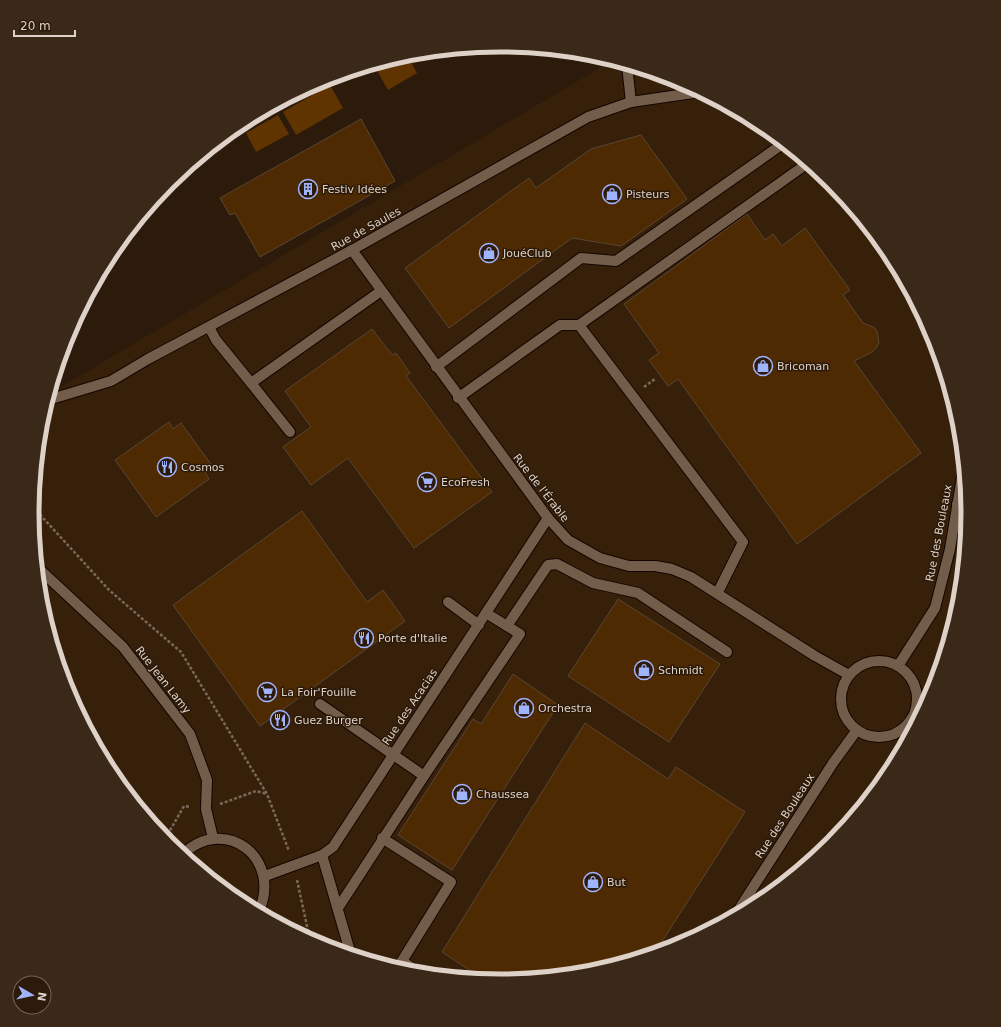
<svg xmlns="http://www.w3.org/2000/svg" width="1001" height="1027" viewBox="0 0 1001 1027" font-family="'DejaVu Sans',sans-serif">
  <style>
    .built { fill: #37200a }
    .green { fill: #5f3400 }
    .building { fill: #4d2a02; stroke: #5a4635 }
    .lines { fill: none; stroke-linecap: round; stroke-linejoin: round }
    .lane-casing { stroke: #130500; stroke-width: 12 }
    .street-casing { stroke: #130500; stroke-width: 12 }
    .path { stroke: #79695c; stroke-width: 2.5; stroke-dasharray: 3 2; stroke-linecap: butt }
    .lane { stroke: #725d4b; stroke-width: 10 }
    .street { stroke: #725d4b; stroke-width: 10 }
    .labels { text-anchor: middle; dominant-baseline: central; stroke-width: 3; stroke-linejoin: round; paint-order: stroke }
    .poi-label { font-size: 11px; fill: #ded2c8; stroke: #2c1a0a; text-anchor: start }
    .street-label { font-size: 11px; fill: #ded2c8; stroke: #2c1a0a }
    .rim { fill: none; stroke: #ded2c8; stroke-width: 5 }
  </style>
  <rect width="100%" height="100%" fill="#2c1a0a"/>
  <!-- built -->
  <polygon class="built" points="613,60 680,81 761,124 832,182 890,253 933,334 960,422 969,514 960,605 933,693 890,774 832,845 761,903 680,946 592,973 500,982 409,973 321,946 240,903 169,845 111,774 68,693 41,605 32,513 41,422 49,394"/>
  <!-- green -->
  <g class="green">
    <polygon points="407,55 417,73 388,90 374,65"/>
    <polygon points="330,85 343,108 296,135 283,112"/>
    <polygon points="278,115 289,134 256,152 246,133"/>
  </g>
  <!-- building -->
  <g class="building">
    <polygon points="361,119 395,181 260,257 235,213 230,215 220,198"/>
    <polygon points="641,135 687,199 621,246 572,238 449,328 405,268 529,178 536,188 591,149"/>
    <polygon points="747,214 765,240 773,234 782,246 805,228 850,290 843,295 863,323 873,327 877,331 879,342 877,347 872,352 854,361 921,453 797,544 678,379 668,386 649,360 659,353 624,304"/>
    <polygon points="372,329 392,355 396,353 410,373 406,376 492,492 414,548 348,458 311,485 283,447 311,427 285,391"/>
    <polygon points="169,422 173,429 181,423 213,467 205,472 209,479 156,517 115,460"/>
    <polygon points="302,511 367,602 383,590 405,621 260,726 173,605"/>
    <polygon points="618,599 720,664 669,742 568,676"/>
    <polygon points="513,674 558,705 452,870 398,835 473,719 481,724"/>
    <polygon points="585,723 668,779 676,767 745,812 654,954 592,973 500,982 486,981 442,952"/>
  </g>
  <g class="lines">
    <defs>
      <g id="lane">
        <polyline points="579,325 808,163"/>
        <polyline points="209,327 216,340 251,383 381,291"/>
        <polyline points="436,367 581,258 616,261 784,143"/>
        <polyline points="251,383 290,432"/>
        <polyline points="458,398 560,325 579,325 743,542 718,592"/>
        <polyline points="957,504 968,506"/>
        <polyline points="448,602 479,625"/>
        <polyline points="486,613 507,626"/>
        <polyline points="320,704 424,776"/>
        <polyline points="911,719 917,723"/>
        <polyline points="382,838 451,882 397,969"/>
        <polyline points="322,855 351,955"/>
        <polyline points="338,908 424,776 520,634 507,626 548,565 557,564 593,583 638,593 727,652"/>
        <polyline points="402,961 421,974"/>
      </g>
      <g id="street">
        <polyline points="627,65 631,102"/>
        <polyline points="884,246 893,258"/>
        <polyline points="352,250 548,518 568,540 600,558 629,566 655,566 672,569 691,577 815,656 849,675"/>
        <polyline points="48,400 111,381 148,359 352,250 588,117 631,102 700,92"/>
        <polyline points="37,567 123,647 190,734 207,780 206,809 213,838"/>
        <circle cx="879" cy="699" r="38"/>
        <polyline points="898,666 935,608 950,549 964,465"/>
        <path d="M182,855C225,813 284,859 258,913"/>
        <polyline points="265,876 322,855 333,847 548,518"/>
        <polyline points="734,917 833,763 857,730"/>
      </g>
    </defs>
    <!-- lane casing -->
    <use href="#lane" class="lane-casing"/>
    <!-- street casing -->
    <use href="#street" class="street-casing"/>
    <!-- path -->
    <g class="path">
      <polyline points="644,387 655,379"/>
      <polyline points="33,507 109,590 181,652 267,794 289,851"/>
      <polyline points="220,804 256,791 267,794"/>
      <polyline points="165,839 184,806 190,807"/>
      <polyline points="297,880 310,940"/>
    </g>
    <!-- lane -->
    <use href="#lane" class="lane"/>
    <!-- street -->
    <use href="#street" class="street"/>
  </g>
  <!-- icons -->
  <defs>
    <symbol id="building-ring" viewBox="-11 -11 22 22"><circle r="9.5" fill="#2c1a0a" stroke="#a0b3fd" stroke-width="1.5"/><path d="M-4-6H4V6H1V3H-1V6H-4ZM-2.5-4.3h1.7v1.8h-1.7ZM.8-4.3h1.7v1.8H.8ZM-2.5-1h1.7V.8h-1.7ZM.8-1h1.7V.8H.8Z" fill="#a0b3fd"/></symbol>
    <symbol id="shop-ring" viewBox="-11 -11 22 22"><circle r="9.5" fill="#2c1a0a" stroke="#a0b3fd" stroke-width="1.5"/><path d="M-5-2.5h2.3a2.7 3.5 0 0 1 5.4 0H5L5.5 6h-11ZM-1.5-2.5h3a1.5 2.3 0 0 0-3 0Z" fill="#a0b3fd"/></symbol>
    <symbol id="restaurant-ring" viewBox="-11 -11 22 22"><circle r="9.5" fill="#2c1a0a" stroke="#a0b3fd" stroke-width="1.5"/><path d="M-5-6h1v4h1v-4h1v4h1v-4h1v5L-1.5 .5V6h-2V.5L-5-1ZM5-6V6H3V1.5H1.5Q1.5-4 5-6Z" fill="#a0b3fd"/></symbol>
    <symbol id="supermarket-ring" viewBox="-11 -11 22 22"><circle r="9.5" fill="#2c1a0a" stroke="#a0b3fd" stroke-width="1.5"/><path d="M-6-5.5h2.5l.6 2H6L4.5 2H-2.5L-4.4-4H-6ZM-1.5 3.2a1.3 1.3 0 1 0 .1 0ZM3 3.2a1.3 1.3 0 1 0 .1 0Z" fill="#a0b3fd"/></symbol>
  </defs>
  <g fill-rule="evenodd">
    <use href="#building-ring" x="297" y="178" width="22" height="22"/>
    <use href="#shop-ring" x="601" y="183" width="22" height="22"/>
    <use href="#shop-ring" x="478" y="242" width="22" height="22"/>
    <use href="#shop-ring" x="752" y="355" width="22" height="22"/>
    <use href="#restaurant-ring" x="156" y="456" width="22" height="22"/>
    <use href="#supermarket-ring" x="416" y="471" width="22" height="22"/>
    <use href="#restaurant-ring" x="353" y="627" width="22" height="22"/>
    <use href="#shop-ring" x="633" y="659" width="22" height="22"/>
    <use href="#supermarket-ring" x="256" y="681" width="22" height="22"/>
    <use href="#shop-ring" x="513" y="697" width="22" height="22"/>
    <use href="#restaurant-ring" x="269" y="709" width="22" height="22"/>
    <use href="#shop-ring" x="451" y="783" width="22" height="22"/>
    <use href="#shop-ring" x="582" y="871" width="22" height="22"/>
  </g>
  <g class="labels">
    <!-- poi labels -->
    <g class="poi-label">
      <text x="322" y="189">Festiv Idées</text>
      <text x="626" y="194">Pisteurs</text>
      <text x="503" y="253">JouéClub</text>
      <text x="777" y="366">Bricoman</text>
      <text x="181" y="467">Cosmos</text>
      <text x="441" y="482">EcoFresh</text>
      <text x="378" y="638">Porte d'Italie</text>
      <text x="658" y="670">Schmidt</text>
      <text x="281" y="692">La Foir'Fouille</text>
      <text x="538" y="708">Orchestra</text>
      <text x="294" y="720">Guez Burger</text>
      <text x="476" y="794">Chaussea</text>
      <text x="607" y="882">But</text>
    </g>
    <!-- street labels -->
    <g class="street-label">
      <text transform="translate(366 229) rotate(-29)">Rue de Saules</text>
      <text transform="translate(541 488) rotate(52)">Rue de l'Érable</text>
      <text transform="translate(939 533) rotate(-79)">Rue des Bouleaux</text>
      <text transform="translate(163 680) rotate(52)">Rue Jean Lamy</text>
      <text transform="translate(410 707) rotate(-56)">Rue des Acacias</text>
      <text transform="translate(785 816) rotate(-57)">Rue des Bouleaux</text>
    </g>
  </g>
  <!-- crop -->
  <path d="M0 0H1001V1027H0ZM39 513a461 461 0 1 1 922 0a461 461 0 1 1-922 0Z" fill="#3a2919" fill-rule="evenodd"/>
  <path class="rim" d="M39 513a461 461 0 1 1 922 0a461 461 0 1 1-922 0Z"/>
  <!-- north arrow -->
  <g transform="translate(32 995) rotate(99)"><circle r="19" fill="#2c1a0a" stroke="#736456"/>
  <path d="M0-3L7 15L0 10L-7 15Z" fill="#a0b3fd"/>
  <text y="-6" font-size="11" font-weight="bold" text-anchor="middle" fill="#ded2c8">N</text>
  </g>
  <!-- scale -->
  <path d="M14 30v6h61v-6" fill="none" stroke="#ded2c8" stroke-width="2"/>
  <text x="20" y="30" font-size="12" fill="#ded2c8" stroke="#2c1a0a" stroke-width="3" paint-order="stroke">20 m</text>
</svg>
